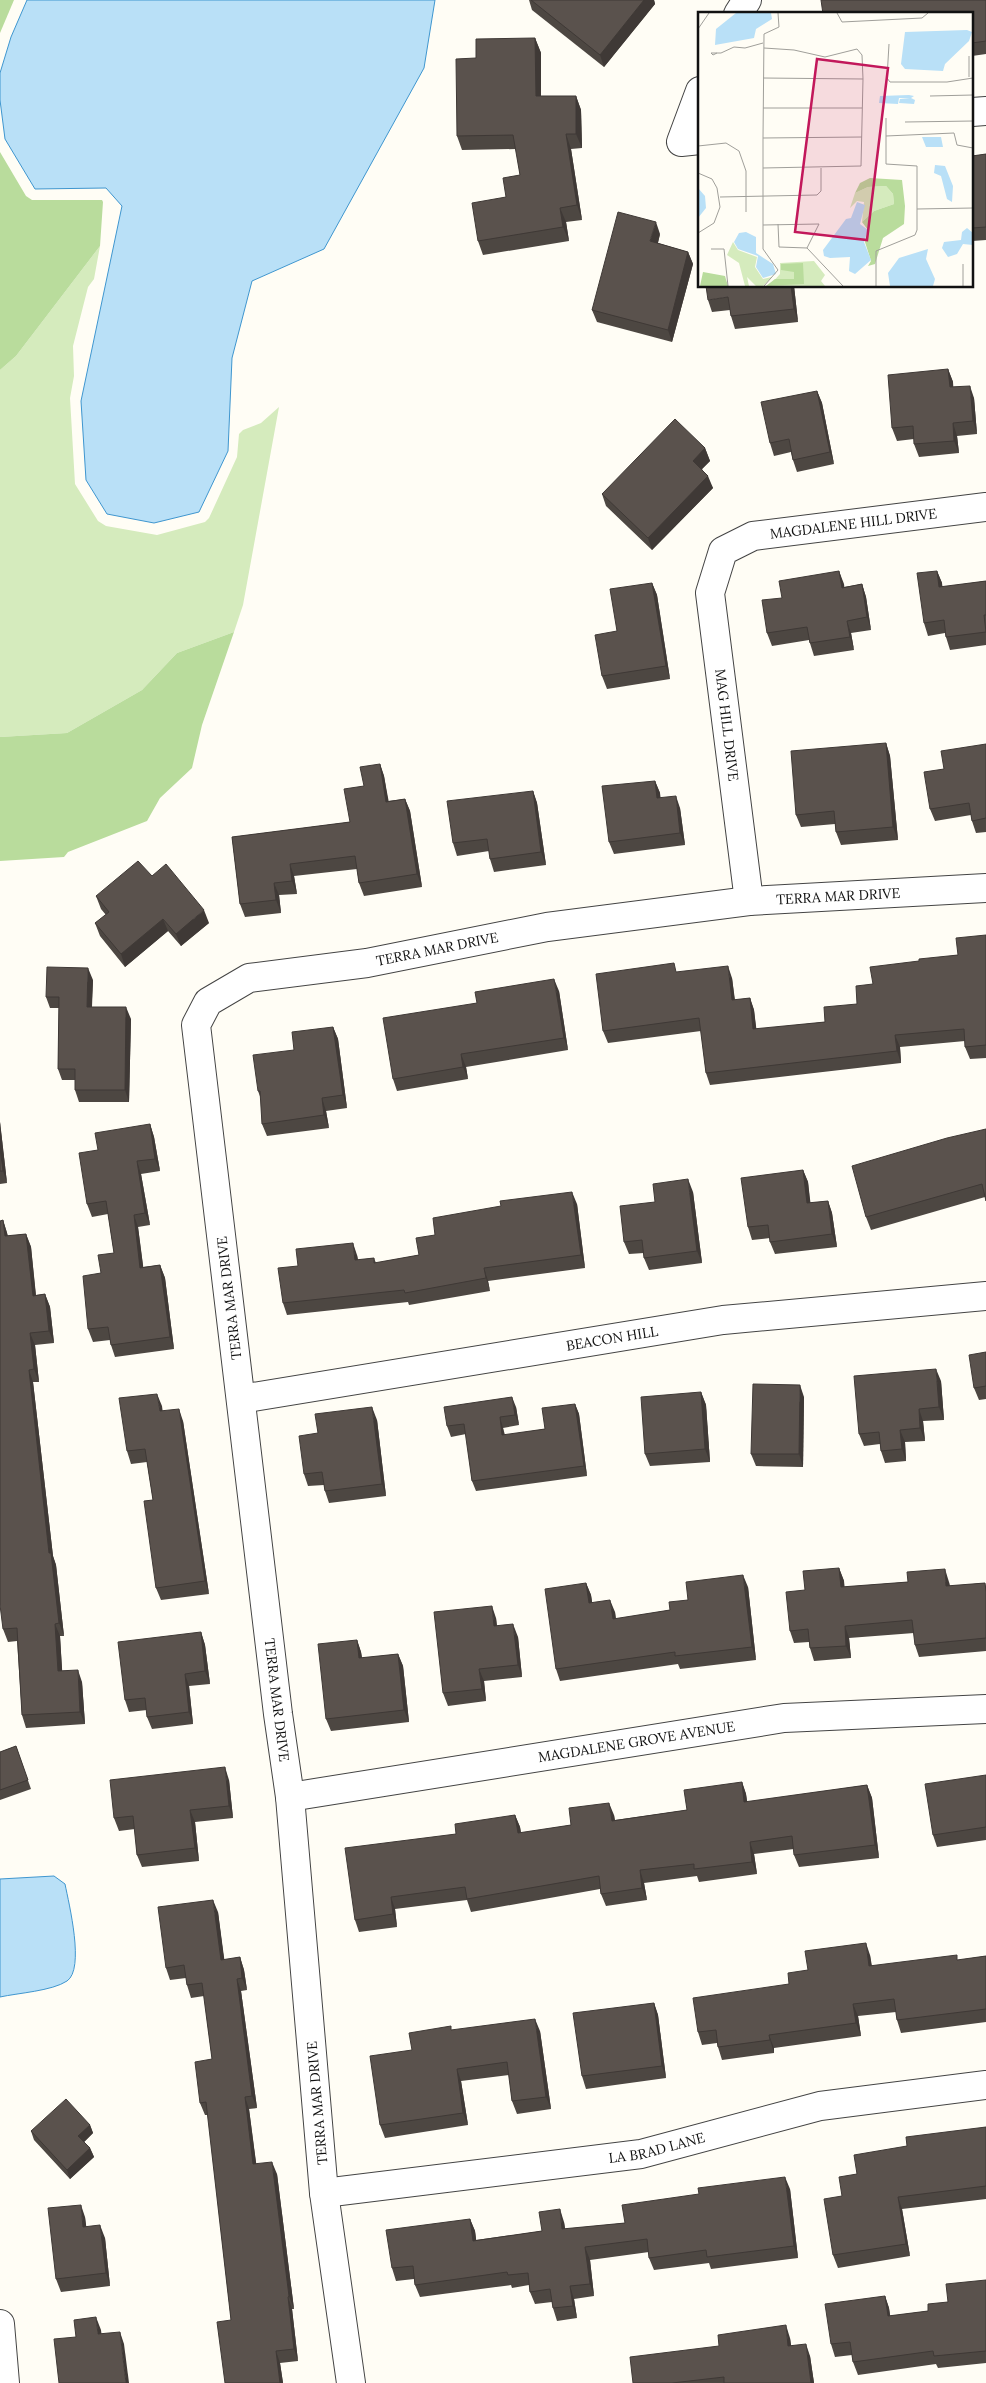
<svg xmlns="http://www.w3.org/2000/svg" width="986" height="2383" viewBox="0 0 986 2383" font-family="Lora,serif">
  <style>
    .green { fill: #d5ebbd }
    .forest { fill: #b9dc9c }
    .water { fill: #b9e0f7; stroke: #3f96cf }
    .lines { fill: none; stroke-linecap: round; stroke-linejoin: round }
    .minor-casing { stroke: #444; stroke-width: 30 }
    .minor { stroke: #fff; stroke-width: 28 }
    .wall { fill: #4d4742 }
    .shaded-wall { fill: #3f3936 }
    .building { fill: #5a524d; stroke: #3f3936 }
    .labels { text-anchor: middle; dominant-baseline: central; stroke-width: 5; stroke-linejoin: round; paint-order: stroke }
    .street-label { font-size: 14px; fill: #111; stroke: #fff }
    .inset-road { fill: none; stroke: #a09f9a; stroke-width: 1 }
    .view { fill: #c2185b; fill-opacity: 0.15; stroke: #c2185b; stroke-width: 2.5 }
    .inset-edge { fill: none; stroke: #111; stroke-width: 2.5 }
  </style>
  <rect width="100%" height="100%" fill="#fffdf5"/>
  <!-- green -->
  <polygon class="green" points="100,246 94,279 88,287 73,346 74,376 70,398 75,484 98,521 106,526 157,535 205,522 209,518 237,457 239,434 243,430 261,423 279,407 243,605 234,632 177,653 142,690 67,733 0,737 0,370 16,356"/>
  <!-- forest -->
  <g class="forest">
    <polygon points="0,0 14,0 0,33"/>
    <polygon points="0,152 26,196 32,200 102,200 103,202 100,246 16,356 0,370"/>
    <polygon points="234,632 202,725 192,768 160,798 147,821 68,852 64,857 0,861 0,737 67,733 142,690 177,653"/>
  </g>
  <!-- water -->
  <g class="water">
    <polygon points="27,0 435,0 424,68 324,249 252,281 232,358 228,451 199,512 154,523 107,514 86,480 81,401 122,206 106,188 35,189 5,139 0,100 0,73 11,37"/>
    <path d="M54,1876L65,1884C69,1904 85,1969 67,1981C52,1991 18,1993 0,1997V1879Z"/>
  </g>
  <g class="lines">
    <defs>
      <g id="minor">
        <polyline points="738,14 747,0"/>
        <polyline points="700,91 681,142 700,140"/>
        <polyline points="972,112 986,111"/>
        <path id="s1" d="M749,901L710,593L723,551L753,536L986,507"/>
        <path id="s2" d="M241,1399L723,1320L986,1296"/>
        <path id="s3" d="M290,1797L784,1718L986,1709"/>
        <path id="s4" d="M324,2193L641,2154L820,2106L986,2085"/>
        <polyline points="0,2324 5,2383"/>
        <path id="s5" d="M351,2383L324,2193L290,1797L278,1714L196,1025L208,1002L249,978L367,963L547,927L749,901L986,888"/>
      </g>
    </defs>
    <!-- minor casing -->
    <use href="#minor" class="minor-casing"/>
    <!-- minor -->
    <use href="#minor" class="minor"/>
  </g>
  <!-- wall -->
  <g class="wall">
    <polygon points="529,0 654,0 655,4 604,67 532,10"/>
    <polygon points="986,0 986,54 972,56 972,14"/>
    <polygon points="535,38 541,53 541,96 576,96 581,110 582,148 571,149 582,220 566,222 569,241 483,255 478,241 520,175 516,149 462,150 457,136 476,58"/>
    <polygon points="986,154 986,240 972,241 972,156"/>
    <polygon points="660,234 658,243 688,252 693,264 672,342 597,322 592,310"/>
    <polygon points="794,286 798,322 735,329 731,316 730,310 712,312 708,300"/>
    <polygon points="948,369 953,382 953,387 974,398 977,434 957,436 959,453 919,457 914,444 914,439 897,441 892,428"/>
    <polygon points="817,391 822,403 834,464 797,472 793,460 791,452 774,456 770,443"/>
    <polygon points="705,448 710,461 702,469 713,488 652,550 606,506 602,494"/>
    <polygon points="839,571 844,587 862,584 866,597 871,630 851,633 854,650 814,656 809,640 772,646 767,633 782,598"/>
    <polygon points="937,571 942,583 942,587 986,581 986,645 950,650 946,637 945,633 928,636 924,623"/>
    <polygon points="652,583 657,595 670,679 607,689 602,676 617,631"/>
    <polygon points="886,743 890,756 898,840 841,845 836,832 835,824 801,827 796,815"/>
    <polygon points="986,744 986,832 976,833 972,821 971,815 935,821 930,809 944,769"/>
    <polygon points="380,764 384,776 388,801 405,799 410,811 422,887 364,896 359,883 357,869 294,876 297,894 279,895 281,913 245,917 240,904 232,837 350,822 364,786"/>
    <polygon points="655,781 660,793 660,798 680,808 685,845 614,854 609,842"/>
    <polygon points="533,791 537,803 546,865 494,872 490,859 489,851 457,856 453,843"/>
    <polygon points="96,896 209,923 181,946 168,931 125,967 100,936 95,923 106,915 101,909"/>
    <polygon points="986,935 986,1058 970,1059 965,1047 965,1041 900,1047 901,1063 710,1085 706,1073 701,1031 608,1043 603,1031 678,972 732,978 735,1000 750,998 754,1010 756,1029 825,1022 857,1004 873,984 919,961 958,955"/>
    <polygon points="93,980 92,1007 131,1019 129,1102 79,1102 75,1090 75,1080 62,1080 58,1069 59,1008 50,1008 46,997"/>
    <polygon points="559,991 568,1050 466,1067 468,1079 397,1091 393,1079"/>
    <polygon points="333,1027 338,1039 347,1108 326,1111 329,1128 267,1136 262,1124 261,1099 258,1091 294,1050"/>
    <polygon points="0,1122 7,1183 0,1184"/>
    <polygon points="150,1124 154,1137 160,1171 141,1174 150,1225 138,1227 143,1267 160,1265 165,1278 174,1349 115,1357 111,1345 110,1340 93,1342 88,1329 101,1273 114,1253 108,1214 92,1217 87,1204 98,1150"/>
    <polygon points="986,1129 985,1197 871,1230 866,1217"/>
    <polygon points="803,1170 808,1182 810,1203 828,1201 832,1213 837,1247 775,1254 770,1242 770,1238 752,1240 748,1227"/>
    <polygon points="693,1192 702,1263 649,1270 644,1258 644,1253 629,1254 624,1242 655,1202"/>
    <polygon points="577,1204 585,1268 488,1281 490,1291 409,1305 408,1302 287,1315 283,1303 298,1266 357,1255 358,1260 374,1258 376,1263 419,1255 435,1235"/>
    <polygon points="3,1220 8,1236 26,1234 31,1247 36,1295 45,1294 50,1307 54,1343 35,1345 39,1382 33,1382 53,1556 56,1565 64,1636 60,1636 62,1671 82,1682 85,1724 26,1728 22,1715 17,1641 8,1642 3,1629"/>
    <polygon points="986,1352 986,1399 979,1400 974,1388"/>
    <polygon points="941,1381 944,1420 923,1421 925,1441 905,1442 906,1461 885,1463 881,1451 880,1444 864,1446 859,1434"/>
    <polygon points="701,1392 706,1405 710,1462 650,1466 645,1454"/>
    <polygon points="804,1397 803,1467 756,1466 751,1454"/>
    <polygon points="575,1404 579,1414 587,1476 476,1491 472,1481 466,1434 451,1437 447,1426 516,1407 519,1425 503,1428 505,1435 545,1429"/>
    <polygon points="162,1406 162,1411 183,1421 209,1594 161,1600 156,1588 153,1500 147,1462 131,1464 127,1451"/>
    <polygon points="377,1420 386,1496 329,1503 325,1491 324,1485 308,1486 304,1474 318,1433"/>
    <polygon points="839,1568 844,1581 844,1587 908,1582 949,1582 950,1586 985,1583 986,1587 986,1651 919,1657 915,1645 914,1633 849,1638 851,1658 814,1661 810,1648 809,1642 794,1643 790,1631 805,1590"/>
    <polygon points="586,1583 591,1595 592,1602 615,1612 616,1619 670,1610 688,1600 748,1587 756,1660 680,1669 678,1664 560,1681 556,1669"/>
    <polygon points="496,1618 497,1626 518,1637 522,1677 484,1681 486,1701 448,1706 443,1693"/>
    <polygon points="201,1632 205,1645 210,1684 189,1686 193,1724 152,1729 147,1717 147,1710 129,1712 125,1700"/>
    <polygon points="357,1640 361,1652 362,1658 398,1654 403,1666 409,1722 331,1731 326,1719"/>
    <polygon points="16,1746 31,1789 0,1800 0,1752"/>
    <polygon points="986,1775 986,1840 937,1847 933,1835"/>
    <polygon points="229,1780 233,1818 195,1822 199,1861 142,1867 137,1855 135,1829 119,1831 114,1818"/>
    <polygon points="742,1782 746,1794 747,1802 867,1785 872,1798 879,1858 799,1867 794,1855 794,1849 754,1854 757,1874 699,1882 697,1876 644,1883 647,1900 606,1906 601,1894 600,1889 471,1912 467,1900 395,1909 397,1927 359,1932 355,1920 456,1834 515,1815 520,1827 521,1833 571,1825 614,1815 615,1820 687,1810"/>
    <polygon points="218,1912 224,1960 240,1957 244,1970 247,1990 241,1991 257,2108 249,2109 256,2164 277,2174 294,2309 292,2309 298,2361 280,2363 283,2383 225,2383 231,2320 208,2115 205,2115 200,2103 212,2059 204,1996 191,1998 187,1985 186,1978 170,1980 166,1968"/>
    <polygon points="870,1955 872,1966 958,1960 986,1956 986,2022 901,2033 897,2020 896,2012 858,2016 861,2036 774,2048 774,2053 722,2060 718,2047 717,2043 702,2045 698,2032 789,1984 808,1970"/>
    <polygon points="654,2003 658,2015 666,2078 586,2089 582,2076"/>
    <polygon points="452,2030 540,2031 551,2109 517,2114 512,2101 509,2075 461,2081 468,2125 385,2138 380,2125 412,2050"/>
    <polygon points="90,2125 93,2133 84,2142 90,2148 94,2157 70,2179 34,2140 31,2131"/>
    <polygon points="986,2127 986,2199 902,2209 910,2256 838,2268 833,2255 842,2196 857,2174 907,2146"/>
    <polygon points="790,2189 798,2258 711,2269 709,2263 654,2270 649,2258 649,2252 590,2260 594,2296 574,2299 577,2318 557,2321 553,2308 552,2302 535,2304 530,2292 529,2285 512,2288 511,2285 420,2297 415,2285 414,2279 396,2281 392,2268 470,2219 475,2231 476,2240 542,2231 564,2222 565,2229 625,2223"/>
    <polygon points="85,2217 86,2227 105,2238 110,2286 61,2292 56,2279"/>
    <polygon points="986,2280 986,2363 938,2368 936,2364 858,2375 853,2362 852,2355 835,2357 831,2344 885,2296 889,2308 890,2316 928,2311 948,2302"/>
    <polygon points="790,2338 791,2346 810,2356 814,2383 633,2383"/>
  </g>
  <!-- shaded-wall -->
  <g class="shaded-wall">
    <polygon points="644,0 654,0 655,4 604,67 600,55"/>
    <polygon points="535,38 541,53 541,111 536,96"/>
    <polygon points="576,96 581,110 582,148 576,134"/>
    <polygon points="566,134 571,149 582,220 577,205"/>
    <polygon points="560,208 566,222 569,241 563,227"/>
    <polygon points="656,222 660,234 655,254 650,241"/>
    <polygon points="688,252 693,264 672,342 668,330"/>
    <polygon points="791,286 794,286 798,322 794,309"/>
    <polygon points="948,369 953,382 954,400 950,387"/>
    <polygon points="970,386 974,398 977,434 973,421"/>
    <polygon points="817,391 822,403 834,464 830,452"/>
    <polygon points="953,423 957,436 959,453 954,441"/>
    <polygon points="705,448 710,461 698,473 693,461"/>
    <polygon points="708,476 713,488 652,550 648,538"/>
    <polygon points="839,571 844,584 846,600 842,588"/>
    <polygon points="937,571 942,583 944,600 939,587"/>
    <polygon points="652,583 657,595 670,679 666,666"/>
    <polygon points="862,584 866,597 871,630 867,617"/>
    <polygon points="847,621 851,633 854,650 850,637"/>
    <polygon points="886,743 890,756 898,840 893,827"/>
    <polygon points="380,764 384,776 391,814 386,802"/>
    <polygon points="655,781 660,793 662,810 657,798"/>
    <polygon points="533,791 537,803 546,865 541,852"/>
    <polygon points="676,796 680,808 685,845 680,833"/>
    <polygon points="405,799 410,811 422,887 417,874"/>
    <polygon points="290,864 294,876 297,894 292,881"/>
    <polygon points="274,883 279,895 281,913 276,900"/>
    <polygon points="204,910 209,923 181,946 176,934"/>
    <polygon points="163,919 168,931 125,967 121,954"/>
    <polygon points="728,966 732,978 736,1012 732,1000"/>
    <polygon points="88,968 93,980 91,1018 87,1007"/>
    <polygon points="554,979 559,991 568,1050 564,1038"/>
    <polygon points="750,998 754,1010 758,1042 753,1029"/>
    <polygon points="126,1007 131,1019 129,1102 125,1090"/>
    <polygon points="333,1027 338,1039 347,1108 343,1095"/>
    <polygon points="895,1035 900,1047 901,1063 897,1051"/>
    <polygon points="461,1054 466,1067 468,1079 463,1067"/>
    <polygon points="322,1098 326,1111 329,1128 324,1115"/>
    <polygon points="0,1122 7,1183 3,1171 0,1148"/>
    <polygon points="150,1124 154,1137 160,1171 155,1159"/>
    <polygon points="137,1161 141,1174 150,1225 145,1213"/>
    <polygon points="803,1170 808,1182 812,1216 807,1203"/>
    <polygon points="688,1179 693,1192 702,1263 697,1251"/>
    <polygon points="572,1192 577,1204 585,1268 581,1255"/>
    <polygon points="828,1201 832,1213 837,1247 832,1234"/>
    <polygon points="134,1215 138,1227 145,1280 140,1268"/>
    <polygon points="3,1220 7,1233 9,1249 5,1236"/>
    <polygon points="26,1234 31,1247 37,1308 33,1296"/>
    <polygon points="353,1243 357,1255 360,1272 355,1260"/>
    <polygon points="160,1265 165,1278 174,1349 170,1337"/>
    <polygon points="484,1268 488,1281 490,1291 486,1278"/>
    <polygon points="45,1294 50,1307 54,1343 49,1331"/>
    <polygon points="30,1333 35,1345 39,1382 34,1369"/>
    <polygon points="936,1369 941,1381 944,1420 939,1407"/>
    <polygon points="29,1370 33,1382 53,1556 56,1565 64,1636 59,1623 49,1553"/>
    <polygon points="800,1385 804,1397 803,1467 799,1454"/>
    <polygon points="701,1392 706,1405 710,1462 705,1449"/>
    <polygon points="157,1394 162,1406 164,1423 160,1411"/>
    <polygon points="512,1397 516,1407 519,1425 515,1415"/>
    <polygon points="575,1404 579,1414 587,1476 584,1466"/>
    <polygon points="372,1407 377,1420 386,1496 382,1484"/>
    <polygon points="179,1409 183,1421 209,1594 205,1581"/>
    <polygon points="919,1409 923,1421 925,1441 920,1428"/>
    <polygon points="500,1417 503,1428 506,1446 502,1435"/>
    <polygon points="900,1430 905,1442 906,1461 902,1449"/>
    <polygon points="839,1568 844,1581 846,1600 841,1587"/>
    <polygon points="945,1569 949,1582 951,1599 946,1586"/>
    <polygon points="743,1575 748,1587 756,1660 752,1647"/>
    <polygon points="586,1583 591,1595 594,1615 589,1603"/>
    <polygon points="610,1600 615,1612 617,1632 613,1619"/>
    <polygon points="492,1606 496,1618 498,1639 494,1626"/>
    <polygon points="55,1624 60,1636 63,1684 58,1671"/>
    <polygon points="513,1624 518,1637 522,1677 518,1665"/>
    <polygon points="845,1626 849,1638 851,1658 846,1646"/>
    <polygon points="201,1632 205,1645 210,1684 205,1671"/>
    <polygon points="357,1640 361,1652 364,1671 359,1658"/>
    <polygon points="398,1654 403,1666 409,1722 404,1710"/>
    <polygon points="479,1669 484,1681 486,1701 482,1689"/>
    <polygon points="78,1670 82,1682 85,1724 80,1712"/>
    <polygon points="185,1674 189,1686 193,1724 189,1712"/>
    <polygon points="225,1767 229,1780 233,1818 229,1806"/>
    <polygon points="742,1782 746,1794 749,1814 744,1802"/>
    <polygon points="867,1785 872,1798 879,1858 875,1845"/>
    <polygon points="609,1803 614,1815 616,1833 612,1821"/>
    <polygon points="190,1810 195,1822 199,1861 195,1848"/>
    <polygon points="515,1815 520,1827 523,1846 518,1833"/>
    <polygon points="750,1842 754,1854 757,1874 752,1862"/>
    <polygon points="640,1870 644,1883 647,1900 642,1888"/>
    <polygon points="391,1897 395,1909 397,1927 393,1914"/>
    <polygon points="213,1900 218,1912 226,1972 221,1960"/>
    <polygon points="866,1943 870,1955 873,1979 869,1966"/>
    <polygon points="240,1957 244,1970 247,1990 242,1978"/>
    <polygon points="237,1979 241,1991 257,2108 252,2096"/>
    <polygon points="654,2003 658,2015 666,2078 662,2066"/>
    <polygon points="853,2004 858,2016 861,2036 856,2023"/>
    <polygon points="535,2019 540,2031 551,2109 546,2097"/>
    <polygon points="769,2035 774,2048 774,2053 770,2040"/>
    <polygon points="457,2069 461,2081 468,2125 463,2113"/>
    <polygon points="245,2097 249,2109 258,2177 253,2164"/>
    <polygon points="90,2125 93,2133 82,2144 78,2136"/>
    <polygon points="90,2148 94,2157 70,2179 67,2170"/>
    <polygon points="272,2162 277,2174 294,2309 289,2296"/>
    <polygon points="785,2177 790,2189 798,2258 794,2246"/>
    <polygon points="898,2197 902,2209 910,2256 906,2244"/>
    <polygon points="81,2205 85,2217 88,2240 83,2227"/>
    <polygon points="560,2209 564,2222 567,2241 562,2229"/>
    <polygon points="470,2219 475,2231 478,2253 473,2241"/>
    <polygon points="100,2225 105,2238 110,2286 106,2273"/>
    <polygon points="585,2247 590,2260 594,2296 590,2284"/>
    <polygon points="570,2286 574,2299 577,2318 573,2306"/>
    <polygon points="885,2296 889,2308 892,2328 888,2316"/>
    <polygon points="288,2297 292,2309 298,2361 294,2349"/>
    <polygon points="96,2317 101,2330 103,2347 98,2334"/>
    <polygon points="786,2325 790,2338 793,2359 788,2346"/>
    <polygon points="120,2332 124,2344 129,2383 126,2383"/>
    <polygon points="806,2344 810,2356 814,2383 811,2383"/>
    <polygon points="276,2351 280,2363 283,2383 280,2383"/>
  </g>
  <!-- building -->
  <g class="building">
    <polygon points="531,0 644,0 600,55"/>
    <polygon points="821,0 986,0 986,41 972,43 972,14 823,14"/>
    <polygon points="535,38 536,96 576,96 576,134 566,134 577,205 560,208 563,227 478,241 472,203 506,197 503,178 520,175 513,135 457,136 456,59 476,58 476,39"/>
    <polygon points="986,154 986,227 972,228 972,156"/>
    <polygon points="618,212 656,222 650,241 688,252 668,330 592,310"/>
    <polygon points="706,286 791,286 794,309 731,316 728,297 708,300"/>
    <polygon points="948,369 950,387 970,386 973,421 953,423 954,441 914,444 913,426 892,428 888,375"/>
    <polygon points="817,391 830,452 793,460 789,439 770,443 761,402"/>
    <polygon points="675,419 705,448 693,461 708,476 648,538 602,494"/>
    <polygon points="839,571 842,588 862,584 867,617 847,621 850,637 810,643 807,627 767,633 762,600 782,598 779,581"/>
    <polygon points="937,571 939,587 986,581 986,615 984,615 986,632 946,637 944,620 924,623 917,573"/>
    <polygon points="652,583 666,666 602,676 595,635 617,631 610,589"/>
    <polygon points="886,743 893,827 836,832 834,811 796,815 791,751"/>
    <polygon points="986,744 986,818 972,821 969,803 930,809 924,772 944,769 941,751"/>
    <polygon points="380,764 386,802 405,799 417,874 359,883 355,856 290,864 292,881 274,883 276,900 240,904 232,837 350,822 344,789 364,786 360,767"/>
    <polygon points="655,781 657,798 676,796 680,833 609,842 602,786"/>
    <polygon points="533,791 541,852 490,859 487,839 453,843 447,801"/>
    <polygon points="138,861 152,876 166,864 204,910 176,934 163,919 121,954 95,923 109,912 96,896"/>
    <polygon points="986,935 986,1045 965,1047 964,1029 895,1035 897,1051 706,1073 699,1018 603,1031 596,974 674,963 676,972 728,966 732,1000 750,998 753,1029 825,1022 824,1007 857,1004 856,986 873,984 870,967 919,961 919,959 958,955 956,938"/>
    <polygon points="47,967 88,968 87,1007 126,1007 125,1090 75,1090 75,1069 58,1069 59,997 46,997"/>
    <polygon points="554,979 564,1038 461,1054 463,1067 393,1079 383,1018 477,1003 475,992"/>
    <polygon points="333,1027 343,1095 322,1098 324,1115 262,1124 260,1091 258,1091 253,1055 294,1050 292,1032"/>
    <polygon points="150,1124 155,1159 137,1161 145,1213 134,1215 140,1268 160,1265 170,1337 111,1345 108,1327 88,1329 83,1276 101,1273 98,1255 114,1253 106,1201 87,1204 79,1153 98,1150 95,1133"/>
    <polygon points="986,1129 986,1201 982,1184 866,1217 852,1166 947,1138"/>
    <polygon points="0,1148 3,1171 0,1171"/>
    <polygon points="803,1170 807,1203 828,1201 832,1234 770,1242 768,1225 748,1227 741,1178"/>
    <polygon points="688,1179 697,1251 644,1258 642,1240 624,1242 620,1206 655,1202 653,1184"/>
    <polygon points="572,1192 581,1255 484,1268 486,1278 405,1293 404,1290 283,1303 278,1268 298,1266 296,1249 353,1243 355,1260 374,1258 374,1263 419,1255 416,1238 435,1235 433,1218 501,1206 500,1201"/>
    <polygon points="3,1220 5,1236 26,1234 33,1296 45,1294 49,1331 30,1333 34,1369 29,1370 49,1553 51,1553 59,1623 55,1624 58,1671 78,1670 80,1712 22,1715 17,1628 3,1629 0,1605 0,1221"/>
    <polygon points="986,1352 986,1386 974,1388 969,1355"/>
    <polygon points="936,1369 939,1407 919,1409 920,1428 900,1430 902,1449 881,1451 879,1432 859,1434 854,1376"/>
    <polygon points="753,1384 800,1385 799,1454 751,1454"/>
    <polygon points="701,1392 705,1449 645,1454 641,1397"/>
    <polygon points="157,1394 160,1411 179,1409 205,1581 156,1588 144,1501 153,1500 145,1449 127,1451 119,1398"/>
    <polygon points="512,1397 515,1415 500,1417 502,1435 545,1429 542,1408 575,1404 584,1466 472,1481 464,1424 447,1426 444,1407"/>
    <polygon points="372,1407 382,1484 325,1491 322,1472 304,1474 299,1436 318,1433 315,1414"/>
    <polygon points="839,1568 841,1587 908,1582 907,1572 945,1569 946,1586 985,1583 986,1592 986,1638 915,1645 912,1620 845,1626 846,1646 810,1648 808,1629 790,1631 786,1592 805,1590 803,1571"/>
    <polygon points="743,1575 752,1647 675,1656 675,1652 556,1669 545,1589 586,1583 589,1603 610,1600 613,1619 670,1610 669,1602 688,1600 686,1582"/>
    <polygon points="492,1606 494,1626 513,1624 518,1665 479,1669 482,1689 443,1693 434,1612"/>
    <polygon points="201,1632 205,1671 185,1674 189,1712 147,1717 145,1698 125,1700 118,1642"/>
    <polygon points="357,1640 359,1658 398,1654 404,1710 326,1719 318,1644"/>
    <polygon points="16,1746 28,1780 0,1790 0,1752"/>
    <polygon points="225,1767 229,1806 190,1810 195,1848 137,1855 133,1816 114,1818 110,1780"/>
    <polygon points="986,1775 986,1827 933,1835 925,1784"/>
    <polygon points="742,1782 744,1802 867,1785 875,1845 794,1855 792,1836 750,1842 752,1862 694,1869 694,1864 640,1870 642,1888 601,1894 599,1876 467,1899 465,1887 391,1897 393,1914 355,1920 345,1848 456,1834 455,1824 515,1815 518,1833 571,1825 569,1808 609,1803 612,1821 687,1810 684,1790"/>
    <polygon points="213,1900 221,1960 240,1957 242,1978 237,1979 252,2096 245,2097 253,2164 272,2162 289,2296 288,2297 294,2349 276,2351 280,2383 225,2383 217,2322 231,2320 206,2102 200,2103 195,2062 212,2059 202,1983 187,1985 184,1965 166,1968 158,1907"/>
    <polygon points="866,1943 869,1966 957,1955 957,1960 986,1956 986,2009 897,2020 894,1999 853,2004 856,2023 769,2035 770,2040 718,2047 716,2030 698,2032 693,1998 789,1984 788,1973 808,1970 805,1951"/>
    <polygon points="654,2003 662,2066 582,2076 573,2013"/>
    <polygon points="535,2019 546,2097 512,2101 507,2062 457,2069 463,2113 380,2125 370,2056 412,2050 409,2033 451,2026 451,2030"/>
    <polygon points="66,2099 90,2125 78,2136 90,2148 67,2170 31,2131"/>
    <polygon points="986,2127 986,2186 898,2197 906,2244 833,2255 824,2199 842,2196 839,2177 857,2174 854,2155 907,2146 906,2137"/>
    <polygon points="785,2177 794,2246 707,2257 706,2250 649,2258 647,2239 585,2247 590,2284 570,2286 573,2306 553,2308 550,2289 530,2292 528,2273 508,2275 507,2272 415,2285 413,2266 392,2268 386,2230 470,2219 473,2241 542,2231 539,2212 560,2209 562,2229 625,2223 622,2205 699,2194 698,2188"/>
    <polygon points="81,2205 83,2227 100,2225 106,2273 56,2279 48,2208"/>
    <polygon points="986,2280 986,2351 934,2356 933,2351 853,2362 850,2342 831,2344 825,2304 885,2296 888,2316 928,2311 928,2304 948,2302 946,2284"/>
    <polygon points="96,2317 98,2334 120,2332 126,2383 59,2383 54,2339 76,2337 74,2320"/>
    <polygon points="786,2325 788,2346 806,2344 811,2383 724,2383 724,2377 672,2383 633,2383 630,2357 719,2346 718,2335"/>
  </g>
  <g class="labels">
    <!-- street labels -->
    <g class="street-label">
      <text stroke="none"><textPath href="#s1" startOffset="489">MAGDALENE HILL DRIVE</textPath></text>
      <text transform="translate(727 725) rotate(83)">MAG HILL DRIVE</text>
      <text stroke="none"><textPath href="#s5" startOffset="2036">TERRA MAR DRIVE</textPath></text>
      <text stroke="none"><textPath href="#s5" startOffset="1631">TERRA MAR DRIVE</textPath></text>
      <text transform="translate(229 1298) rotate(-97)">TERRA MAR DRIVE</text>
      <text stroke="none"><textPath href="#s2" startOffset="376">BEACON HILL</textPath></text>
      <text transform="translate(277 1700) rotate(83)">TERRA MAR DRIVE</text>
      <text stroke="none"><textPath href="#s3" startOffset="351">MAGDALENE GROVE AVENUE</textPath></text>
      <text transform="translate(317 2103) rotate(-95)">TERRA MAR DRIVE</text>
      <text stroke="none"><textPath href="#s4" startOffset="336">LA BRAD LANE</textPath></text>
    </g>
  </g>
  <!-- overview -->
  <g transform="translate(698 12)">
    <rect width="275" height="275" fill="#fffdf5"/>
    <path d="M188,174L195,182L196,192L176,199L164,210L166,190L159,189L152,196L157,181L170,175ZM35,230L40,238L59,245L57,255L65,267L74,265L65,274H58L49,265L51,274H47L41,251L29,243ZM116,249L127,263L123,269L127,274H71L82,262V251Z" fill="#d5ebbd"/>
    <path d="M172,166L204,168L207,194L206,212L185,226L177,252L170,254L173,249L167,230L170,218L164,210L176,199L196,192L195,182L188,174L170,175L157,181L162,171ZM105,251L106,272L68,274L77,267H96V260L83,258V252ZM5,260L27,264L30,274H2Z" fill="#b9dc9c"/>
    <path d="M38,1H73L74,7L58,17L56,26L17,33L18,17ZM269,18L274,20L271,29L247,52L245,59L207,57L203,52L207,20ZM211,83L216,84L213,86L217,88L216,92L201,91L202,87L212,86H201L200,92L181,91L182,84ZM224,125H243L245,135H228ZM237,153L247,154L255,174L254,190L249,187L243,164L236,161ZM0,176L7,184L8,196L0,206ZM159,190L167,193L162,212L170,218L166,230L173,248L157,262L151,259L152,245L132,246L126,244L125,238L148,207L153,206ZM269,216L275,221V233L265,232L259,242L250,245L244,236L246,230L263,228L264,220ZM48,220L58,225V241L75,252L78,262L65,266L58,255L60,244L40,237L36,230L41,221ZM230,237L228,247L237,267L235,274H192L190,261L201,246Z" fill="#b9e0f7"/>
    <path class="inset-road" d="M139,1L144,10L224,6L230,1M0,17L11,1M191,32L189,66L192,70H249L275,66M19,41L15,43L13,41H23L36,35L47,36L65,31M271,44V65M65,66L165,67M232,84L275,83M65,96H164M207,110L275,109M188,124L256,121L259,133L275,136M65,126L164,125M0,134L28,131L41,139L48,159V200M65,156L163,154L165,67L164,43L159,37L127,45L96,38L66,36M0,161L14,167L19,176L22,195L16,211L0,221M22,185L119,183L123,179V156M219,197L275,196M80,212L81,235L109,236M65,213L121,212L109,236M109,236L145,274M13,237H26L30,274M66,274L80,258L65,237V126L66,22L81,15L80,1M178,274V239L217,223L219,218V154L188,152V106M265,274V252"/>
    <path class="view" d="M119,47L190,56L169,228L97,220Z"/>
    <rect width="275" height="275" class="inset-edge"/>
  </g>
</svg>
